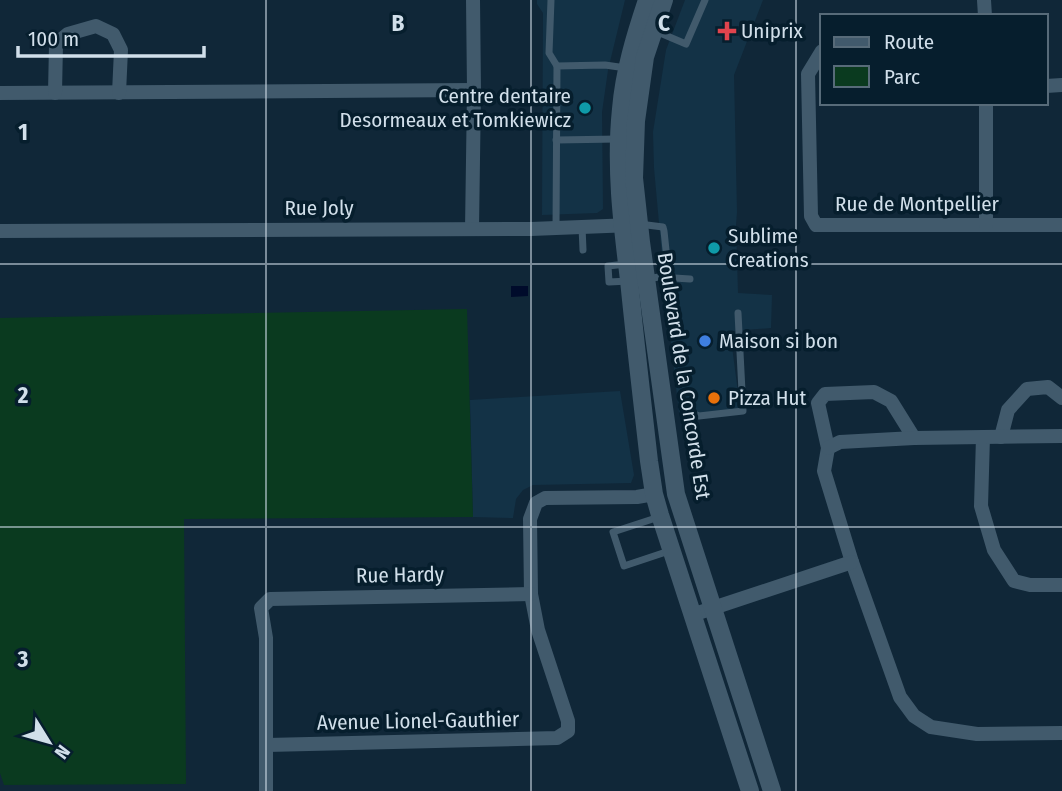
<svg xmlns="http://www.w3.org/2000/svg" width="1062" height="791" viewBox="0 0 1062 791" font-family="'Fira Sans Condensed',sans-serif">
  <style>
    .built { fill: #133246 }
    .green { fill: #0a3a1f }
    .water { fill: #000b2b }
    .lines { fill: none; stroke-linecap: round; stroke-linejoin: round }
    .service { stroke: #415a6c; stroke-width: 7 }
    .minor { stroke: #415a6c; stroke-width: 14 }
    .tertiary { stroke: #415a6c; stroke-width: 18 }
    .grid { fill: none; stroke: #d1dfea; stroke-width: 2; stroke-opacity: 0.55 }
    .health-dot { fill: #e0444e; stroke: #061e2d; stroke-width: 2.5 }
    .culture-dot { fill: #0f9aa8; stroke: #061e2d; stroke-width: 2.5 }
    .shop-dot { fill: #3f7fe0; stroke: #061e2d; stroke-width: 2.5 }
    .food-dot { fill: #e8710a; stroke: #061e2d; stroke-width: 2.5 }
    .labels { text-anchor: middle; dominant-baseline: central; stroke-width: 7; stroke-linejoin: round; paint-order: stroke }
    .poi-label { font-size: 21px; fill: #d1dfea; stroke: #061e2d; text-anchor: start }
    .street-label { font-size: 21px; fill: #d1dfea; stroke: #061e2d }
    .grid-label { font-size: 23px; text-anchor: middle; font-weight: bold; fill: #d1dfea; stroke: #061e2d; stroke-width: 7; stroke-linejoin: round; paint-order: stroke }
  </style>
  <rect width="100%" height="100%" fill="#102738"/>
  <!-- built -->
  <g class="built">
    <polygon points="537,0 625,0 608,70 602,112 603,209 597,213 542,215 543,13 537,4"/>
    <polygon points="685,0 763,0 734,75 737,212 736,225 738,293 772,295 771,328 730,331 740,408 707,413 679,413 666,300 654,168 653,132 666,50"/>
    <polygon points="620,391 634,475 631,483 533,485 523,490 516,499 513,518 473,517 470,400"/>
  </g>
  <!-- green -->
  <polygon class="green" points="467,309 473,517 184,519 186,784 4,785 0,773 0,318"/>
  <!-- water -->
  <polygon class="water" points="511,286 528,286 528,296 511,297"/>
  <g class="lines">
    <!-- service -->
    <g class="service">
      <polyline points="551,0 549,53 557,66"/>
      <polyline points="653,30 686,44 705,0"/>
      <polyline points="556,140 618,139"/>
      <polyline points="639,224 663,227 664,231 666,250"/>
      <polyline points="582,227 583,250"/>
      <polyline points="556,228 557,66 605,65 626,68"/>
      <polyline points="626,264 608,266 609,282 629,281"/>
      <polyline points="646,279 659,277 690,279"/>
      <polyline points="687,411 699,416 743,411 738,313"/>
      <polyline points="659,517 613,532 624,566 669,551"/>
    </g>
    <!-- minor -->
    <g class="minor">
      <polyline points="984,0 985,16"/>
      <polyline points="822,51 808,74 811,216 816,225 1062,225"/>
      <polyline points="1046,86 1062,85"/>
      <polyline points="0,93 474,90"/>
      <polyline points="55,93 56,44 68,34 96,26 113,34 121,50 119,93"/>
      <polyline points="986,103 986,225"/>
      <polyline points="472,229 474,90 473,0"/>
      <polyline points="0,231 531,229 632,225"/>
      <polyline points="983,437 981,506 994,550 1014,581 1030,585 1062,585"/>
      <polyline points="1001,437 1008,410 1027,389 1048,387 1062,398"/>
      <polyline points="914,438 891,401 874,392 825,394 818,403 828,448 824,471 852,562 900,697 914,716 931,727 977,734 1062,733"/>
      <polyline points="828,448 840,442 914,438 1062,436"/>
      <polyline points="692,615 852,562"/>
      <polyline points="267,745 557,738 568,731 568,721 538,630 531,594 530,519 536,503 545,498 637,497 654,494"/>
      <polyline points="266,791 266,638 261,608 270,599 531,594"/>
    </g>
    <!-- tertiary -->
    <g class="tertiary">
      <path d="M647,0C635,36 624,72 621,109C615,167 622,223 629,280C635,340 642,400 649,461L654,494L660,515L750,791"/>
      <polyline points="664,0 645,57 636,121 634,178 641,242 676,494 772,791"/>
    </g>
  </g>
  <!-- grid -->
  <path class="grid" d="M266,0V791M531,0V791M796,0V791M0,264H1062M0,527H1062"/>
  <!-- markers -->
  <path class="health-dot" d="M723.5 20.5h7v7h7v7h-7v7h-7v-7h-7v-7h7z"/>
  <g class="culture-dot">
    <circle cx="585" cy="108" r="7"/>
    <circle cx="714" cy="248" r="7"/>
  </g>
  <circle class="shop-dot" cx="705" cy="341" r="7"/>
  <circle class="food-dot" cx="714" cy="398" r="7"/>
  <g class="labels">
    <!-- poi labels -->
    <g class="poi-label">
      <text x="741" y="31">Uniprix</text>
      <text x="571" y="96" text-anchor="end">Centre dentaire<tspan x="571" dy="24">Desormeaux et Tomkiewicz</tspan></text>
      <text x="728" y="236">Sublime<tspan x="728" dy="24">Creations</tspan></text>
      <text x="719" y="341">Maison si bon</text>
      <text x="728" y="398">Pizza Hut</text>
    </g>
    <!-- street labels -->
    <g class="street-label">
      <text x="917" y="204">Rue de Montpellier</text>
      <text x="319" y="208">Rue Joly</text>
      <text transform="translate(684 376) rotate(81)">Boulevard de la Concorde Est</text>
      <text transform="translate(400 575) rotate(-1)">Rue Hardy</text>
      <text transform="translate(418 721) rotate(-1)">Avenue Lionel-Gauthier</text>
    </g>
  </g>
  <g class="grid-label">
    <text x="398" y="31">B</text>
    <text x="664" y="31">C</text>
    <text x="23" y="140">1</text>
    <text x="23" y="403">2</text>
    <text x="23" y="667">3</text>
  </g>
  <!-- legend -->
  <rect x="820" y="14" width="228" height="91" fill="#061e2d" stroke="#576b79" stroke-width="2"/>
  <rect x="834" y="37" width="35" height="10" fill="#415a6c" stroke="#576b79" stroke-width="2"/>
  <text x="884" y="49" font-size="21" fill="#d1dfea">Route</text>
  <rect x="834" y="66" width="35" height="21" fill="#0a3a1f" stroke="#576b79" stroke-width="2"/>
  <text x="884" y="84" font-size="21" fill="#d1dfea">Parc</text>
  <!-- north arrow -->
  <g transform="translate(49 742) rotate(127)" stroke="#061e2d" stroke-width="5" paint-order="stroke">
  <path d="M0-5L12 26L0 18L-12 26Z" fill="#d1dfea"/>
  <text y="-10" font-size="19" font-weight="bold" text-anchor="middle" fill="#d1dfea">N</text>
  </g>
  <!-- scale -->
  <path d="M18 46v10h186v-10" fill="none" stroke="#d1dfea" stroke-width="3.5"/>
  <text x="28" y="46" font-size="21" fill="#d1dfea" stroke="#061e2d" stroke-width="5" paint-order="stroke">100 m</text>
</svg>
